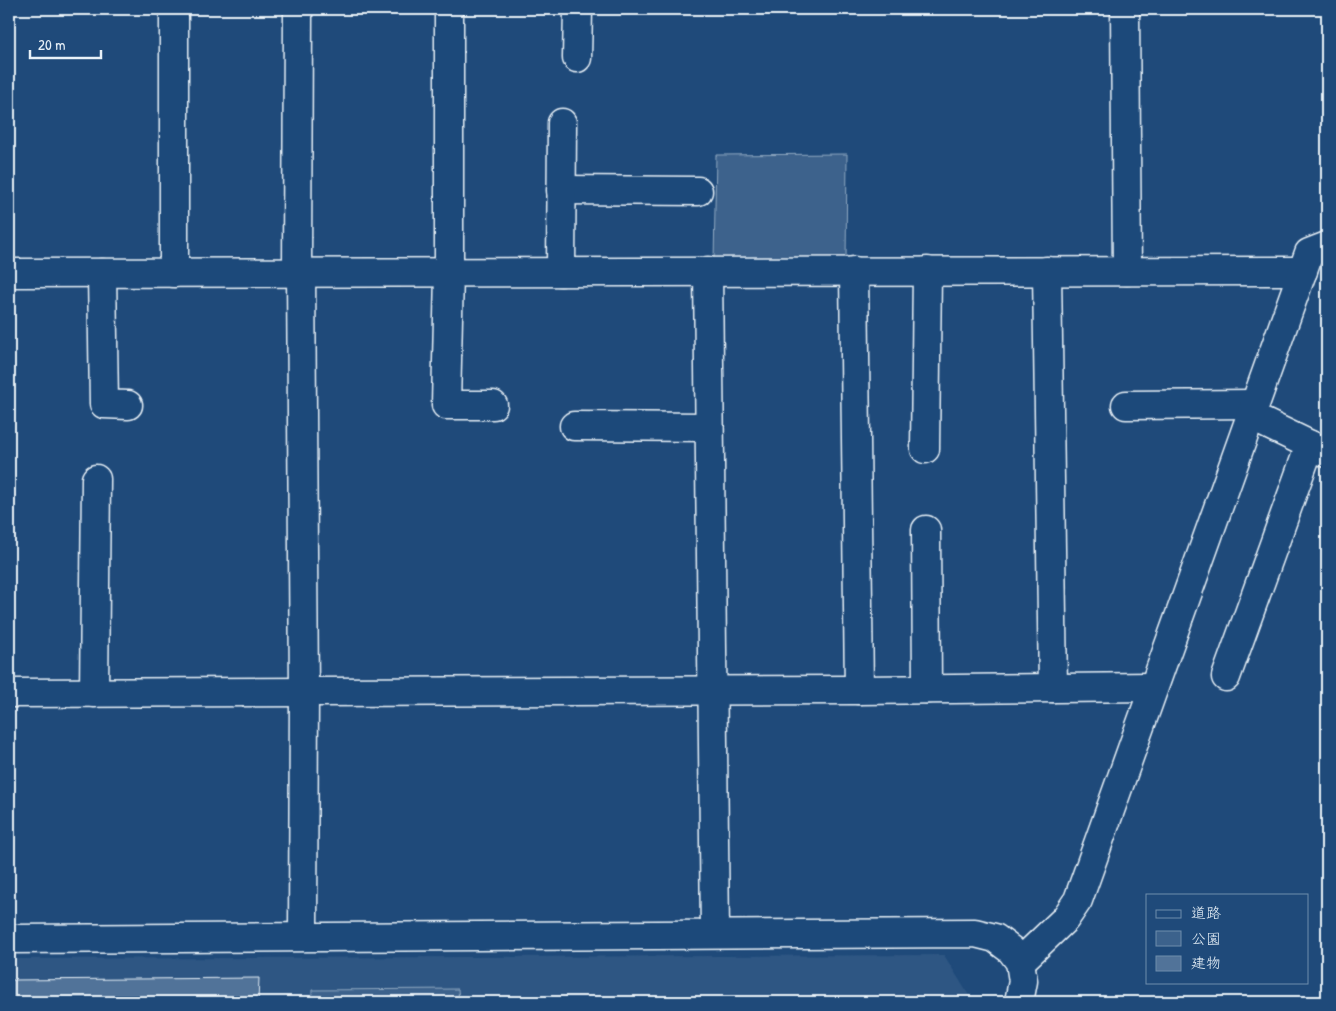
<svg xmlns="http://www.w3.org/2000/svg" width="1336" height="1011" viewBox="0 0 1336 1011" font-family="'Patrick Hand','Klee One',sans-serif">
  <style>
    .built { fill: #2e5683 }
    .green { fill: #3c628c; stroke: #92aac2 }
    .building { fill: #517399; stroke: #e8f1f8 }
    .lines { fill: none; stroke-linecap: round; stroke-linejoin: round }
    .minor-casing { stroke: #e8f1f8; stroke-width: 31 }
    .minor { stroke: #1f4a7a; stroke-width: 28 }
  </style>
  <rect width="100%" height="100%" fill="#1f4a7a"/>
  <filter id="ink" filterUnits="userSpaceOnUse"><feTurbulence type="fractalNoise" baseFrequency=".02" numOctaves="2"/><feDisplacementMap in="SourceGraphic" scale="10" xChannelSelector="R" yChannelSelector="G"/><feConvolveMatrix kernelMatrix="1 2 1 2 8 2 1 2 1" color-interpolation-filters="sRGB"/></filter>
  <g filter="url(#ink)">
    <!-- built -->
    <polygon class="built" points="944,955 973,1002 9,1002 9,959"/>
    <!-- green -->
    <g class="green">
      <polygon points="847,154 846,261 714,261 716,155"/>
      <polygon points="458,989 459,1002 312,1002 312,990"/>
    </g>
    <!-- building -->
    <polygon class="building" points="259,978 258,1002 9,1002 9,980"/>
    <g class="lines">
      <defs>
        <g id="minor">
          <polyline points="174,9 174,273"/>
          <polyline points="449,9 449,273 446,405 493,405"/>
          <polyline points="1125,9 1127,271"/>
          <polyline points="577,58 578,9"/>
          <polyline points="561,190 698,191"/>
          <polyline points="708,271 715,934"/>
          <polyline points="854,271 859,690"/>
          <polyline points="1047,271 1053,688"/>
          <polyline points="297,272 298,9"/>
          <polyline points="301,272 304,692 303,936"/>
          <polyline points="561,272 562,123"/>
          <polyline points="9,273 1303,271"/>
          <polyline points="102,273 104,404 128,405"/>
          <polyline points="1126,405 1254,404"/>
          <polyline points="1250,416 1327,453"/>
          <polyline points="574,426 709,427"/>
          <polyline points="925,449 927,271"/>
          <polyline points="926,530 927,689"/>
          <polyline points="1226,677 1310,445"/>
          <polyline points="9,693 859,690 1153,687"/>
          <polyline points="94,693 96,479"/>
          <polyline points="9,939 975,933 995,938 1011,950 1020,962 1023,981 1019,1002"/>
          <polyline points="1020,962 1065,919 1078,900 1309,253 1327,246"/>
        </g>
      </defs>
      <!-- minor casing -->
      <use href="#minor" class="minor-casing"/>
      <!-- minor -->
      <use href="#minor" class="minor"/>
    </g>
  </g>
  <!-- margin -->
  <rect width="1336" height="1011" fill="none" stroke="#1f4a7a" stroke-width="30"/>
  <rect x="15" y="15" width="1306" height="981" fill="none" stroke="#e8f1f8" stroke-width="2" filter="url(#ink)"/>
  <!-- legend -->
  <rect x="1146" y="894" width="162" height="90" fill="#1f4a7a" stroke="#6f8dac"/>
  <rect x="1156" y="910" width="25" height="8" fill="#1f4a7a" stroke="#6f8dac"/>
  <text x="1191" y="918" font-size="15" fill="#e8f1f8">道路</text>
  <rect x="1156" y="931" width="25" height="15" fill="#3c628c" stroke="#6f8dac"/>
  <text x="1191" y="944" font-size="15" fill="#e8f1f8">公園</text>
  <rect x="1156" y="956" width="25" height="15" fill="#517399" stroke="#6f8dac"/>
  <text x="1191" y="968" font-size="15" fill="#e8f1f8">建物</text>
  <!-- scale -->
  <path d="M30 50v8h71v-8" fill="none" stroke="#e8f1f8" stroke-width="2.5"/>
  <text x="38" y="50" font-size="15" fill="#e8f1f8" stroke="#1f4a7a" stroke-width="4" paint-order="stroke">20 m</text>
</svg>
